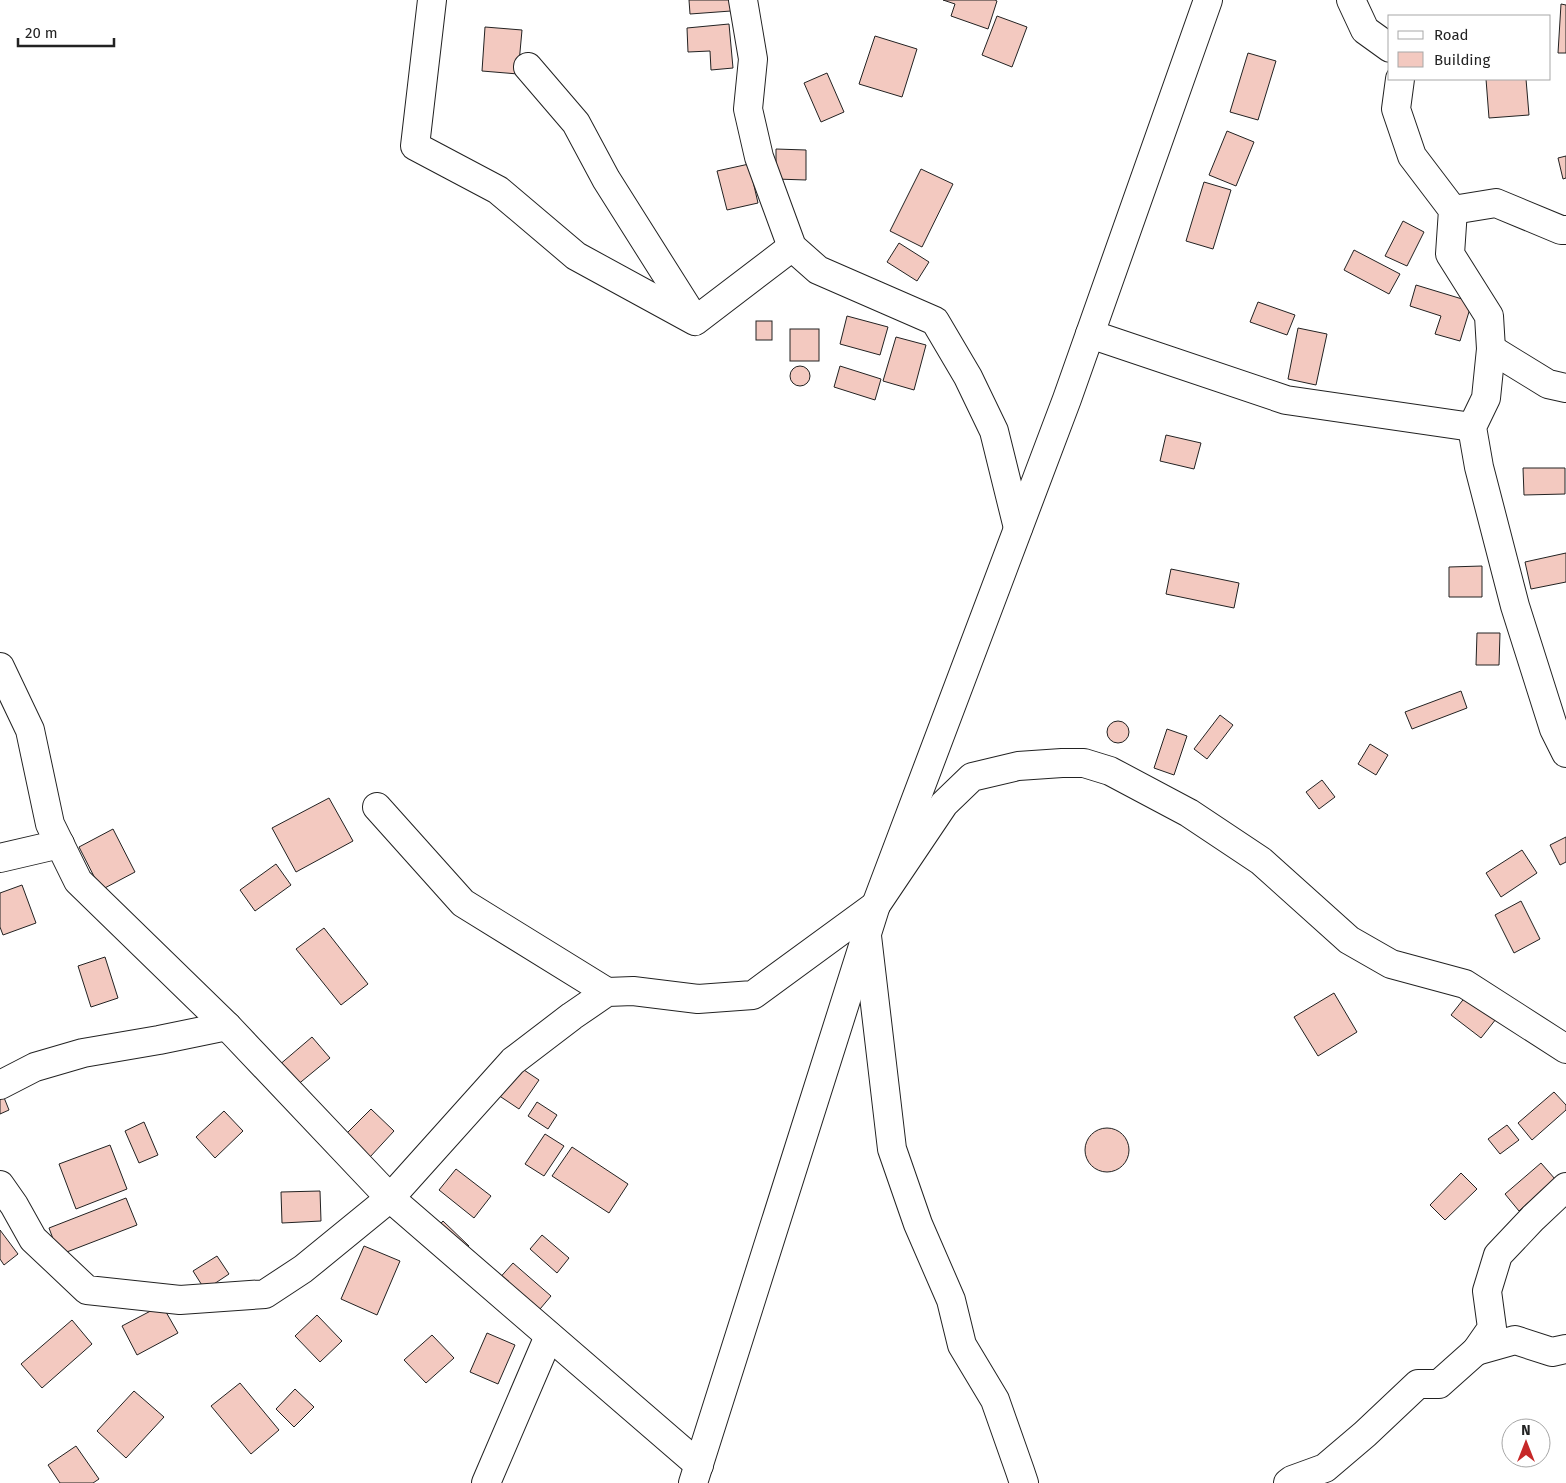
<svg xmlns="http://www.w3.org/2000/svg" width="1566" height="1483" viewBox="0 0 1566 1483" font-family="'Fira Sans',sans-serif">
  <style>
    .building { fill: #f3c9c0; stroke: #222 }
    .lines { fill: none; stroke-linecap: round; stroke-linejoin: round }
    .minor-casing { stroke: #222; stroke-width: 30 }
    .major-casing { stroke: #222; stroke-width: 30 }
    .minor { stroke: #fff; stroke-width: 28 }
    .major { stroke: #fff; stroke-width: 28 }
  </style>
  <rect width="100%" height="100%" fill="#fff"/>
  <!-- building -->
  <g class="building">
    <polygon points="689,0 731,0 731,11 690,14"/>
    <polygon points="943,0 995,0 997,1 988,29 951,16 955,4"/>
    <polygon points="1561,4 1566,5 1566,53 1558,53"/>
    <polygon points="997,16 1027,27 1012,67 982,55"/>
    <polygon points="729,24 733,68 711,70 710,51 688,52 687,28"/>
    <polygon points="485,27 522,30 518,74 482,71"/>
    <polygon points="875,36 917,49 902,97 859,84"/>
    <polygon points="1248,53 1276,61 1258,120 1230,112"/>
    <polygon points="827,73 844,112 821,122 804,83"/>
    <polygon points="1486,79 1526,79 1529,115 1489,118"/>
    <polygon points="1227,131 1254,142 1236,186 1209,175"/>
    <polygon points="776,149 806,150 806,180 776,179"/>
    <polygon points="1566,156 1566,178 1563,179 1558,158"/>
    <polygon points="749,164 758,203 727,210 717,171"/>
    <polygon points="921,169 953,184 922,247 890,231"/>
    <polygon points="1204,182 1231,190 1213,249 1186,241"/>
    <polygon points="1403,221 1424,232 1407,266 1385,256"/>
    <polygon points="899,243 929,262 917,281 887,262"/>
    <polygon points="1354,250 1400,274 1389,294 1344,270"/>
    <polygon points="1416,285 1472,302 1460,341 1435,334 1441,316 1410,306"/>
    <polygon points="1258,302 1295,315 1287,335 1250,322"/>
    <polygon points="847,316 888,327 880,355 840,344"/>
    <rect x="756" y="321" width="16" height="19"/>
    <polygon points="1298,328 1327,334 1316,385 1288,379"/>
    <rect x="790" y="329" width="29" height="32"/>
    <polygon points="896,337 926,345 914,390 883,381"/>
    <polygon points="840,366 881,379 875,400 834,387"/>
    <circle cx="800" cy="376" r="10"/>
    <polygon points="1166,435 1201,443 1194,469 1160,461"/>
    <polygon points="1523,468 1565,468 1565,494 1524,495"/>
    <polygon points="1566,553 1566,582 1531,589 1525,562"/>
    <polygon points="1482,566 1482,597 1449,597 1449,567"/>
    <polygon points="1171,569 1239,583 1234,608 1166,594"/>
    <polygon points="1477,633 1500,633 1499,665 1476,665"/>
    <polygon points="1461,691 1467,708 1412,729 1405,712"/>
    <polygon points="1220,715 1233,725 1207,759 1194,749"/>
    <circle cx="1118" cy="732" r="11"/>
    <polygon points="1167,729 1187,736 1174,775 1154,768"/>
    <polygon points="1370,744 1388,755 1376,775 1358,764"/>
    <polygon points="1322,780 1335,797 1319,809 1306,792"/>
    <polygon points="329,798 353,841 296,872 272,828"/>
    <polygon points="113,829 135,872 101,890 79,847"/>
    <polygon points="1566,837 1566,862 1560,865 1550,845"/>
    <polygon points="1522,850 1537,873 1501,897 1486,873"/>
    <polygon points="276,864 291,885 255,911 240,890"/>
    <polygon points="22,885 36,923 3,935 0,927 0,893"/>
    <polygon points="1521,901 1540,939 1514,953 1495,915"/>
    <polygon points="324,928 368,984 341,1005 296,949"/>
    <polygon points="105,957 118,998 91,1007 78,966"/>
    <polygon points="1334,993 1357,1032 1318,1056 1294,1017"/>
    <polygon points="1466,996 1496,1019 1481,1038 1451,1015"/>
    <polygon points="312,1037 330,1058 296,1086 278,1066"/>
    <polygon points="518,1066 539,1080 519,1109 498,1095"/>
    <polygon points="1,1090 9,1110 0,1114 0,1091"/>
    <polygon points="1554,1092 1566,1105 1566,1110 1532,1140 1518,1123"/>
    <polygon points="537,1102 557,1115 548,1129 528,1116"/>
    <polygon points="371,1109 394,1131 370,1157 346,1134"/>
    <polygon points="224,1111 243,1131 215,1158 196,1137"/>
    <polygon points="144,1122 158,1155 139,1163 125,1131"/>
    <polygon points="1507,1125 1519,1140 1500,1154 1488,1139"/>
    <circle cx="1107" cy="1150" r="22"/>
    <polygon points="545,1134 564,1146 544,1176 525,1164"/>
    <polygon points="110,1145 127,1189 76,1209 59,1164"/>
    <polygon points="572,1147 628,1184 609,1213 552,1176"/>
    <polygon points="1541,1163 1555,1179 1519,1211 1505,1194"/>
    <polygon points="456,1169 491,1196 474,1218 439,1190"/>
    <polygon points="1461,1173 1477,1189 1445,1220 1430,1205"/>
    <polygon points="320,1191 321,1221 282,1223 281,1192"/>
    <polygon points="126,1198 137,1225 59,1255 49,1228"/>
    <polygon points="443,1221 469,1246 459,1256 433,1232"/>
    <polygon points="0,1230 18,1254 4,1265 0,1259"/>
    <polygon points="542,1235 569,1258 557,1273 530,1249"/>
    <polygon points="364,1246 400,1261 377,1315 341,1299"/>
    <polygon points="217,1256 229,1274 205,1290 193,1271"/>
    <polygon points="513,1263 551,1296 535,1315 497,1281"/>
    <polygon points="162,1305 178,1333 137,1355 122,1326"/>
    <polygon points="317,1315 342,1341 320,1362 295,1336"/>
    <polygon points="72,1320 92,1344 42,1388 21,1364"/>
    <polygon points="487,1333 515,1345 498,1384 470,1372"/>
    <polygon points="432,1335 454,1358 426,1383 404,1360"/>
    <polygon points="240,1383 279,1430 251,1454 211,1406"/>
    <polygon points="295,1389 314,1407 294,1427 276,1409"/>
    <polygon points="134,1391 164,1417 126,1458 97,1431"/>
    <polygon points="76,1446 99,1479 93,1483 60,1483 48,1465"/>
  </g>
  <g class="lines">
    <defs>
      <g id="minor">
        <polyline points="432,0 415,146 498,190 576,256 695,321 792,247"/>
        <polyline points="743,0 753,59 748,109 759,157 792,247 818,270 935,321 968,377 994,431 1018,528"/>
        <polyline points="1351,0 1365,30 1390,48"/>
        <polyline points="528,67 576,123 606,179 695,320"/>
        <polyline points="1400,79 1396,109 1412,156 1453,210 1450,254 1489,316 1491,349 1486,398 1472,427 1479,467 1515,606 1554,729 1566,753"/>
        <polyline points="1453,210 1496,203 1561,230 1566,230"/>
        <polyline points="1090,334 1286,400 1472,427"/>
        <polyline points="1491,349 1548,384 1566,388"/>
        <polyline points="0,667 30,730 50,824 78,881 227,1026 390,1198 699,1465"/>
        <polyline points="377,807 463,903 607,992"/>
        <polyline points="0,858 60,844"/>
        <polyline points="867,936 892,1149 918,1224 951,1300 962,1345 995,1400 1020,1471 1024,1483"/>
        <polyline points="0,1085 35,1067 83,1053 159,1040 227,1026"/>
        <polyline points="0,1185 14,1205 33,1239 87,1290 180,1300 265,1294 303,1269 390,1198 513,1061 572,1016 607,992 633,991 698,999 753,995 876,905 944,804 972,777 1018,766 1062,763 1084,763 1110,771 1189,813 1261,861 1349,940 1391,964 1465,984 1566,1049"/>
        <polyline points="1476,1351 1515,1340 1552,1352 1566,1349"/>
        <polyline points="486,1483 549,1336"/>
        <polyline points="1288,1483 1292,1480 1325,1468 1365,1434 1418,1384 1439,1384 1476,1351 1492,1328 1487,1291 1498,1255 1533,1218 1566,1187"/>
      </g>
      <polyline id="major" points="693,1483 876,905 1067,399 1208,0"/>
    </defs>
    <!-- minor casing -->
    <use href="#minor" class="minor-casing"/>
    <!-- major casing -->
    <use href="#major" class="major-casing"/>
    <!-- minor -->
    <use href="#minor" class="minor"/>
    <!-- major -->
    <use href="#major" class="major"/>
  </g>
  <!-- legend -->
  <rect x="1388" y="15" width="162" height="65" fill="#ffffff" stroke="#a7a7a7"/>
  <rect x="1398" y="31" width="25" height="8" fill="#ffffff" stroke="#a7a7a7"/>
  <text x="1434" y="40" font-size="15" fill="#222222">Road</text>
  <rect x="1398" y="52" width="25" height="15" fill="#f3c9c0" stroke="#a7a7a7"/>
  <text x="1434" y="65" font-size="15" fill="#222222">Building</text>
  <!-- north arrow -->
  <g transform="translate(1526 1443)"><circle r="24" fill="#ffffff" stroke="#a7a7a7"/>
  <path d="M0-4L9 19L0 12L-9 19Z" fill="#c62828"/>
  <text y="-8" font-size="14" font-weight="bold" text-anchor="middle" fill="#222222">N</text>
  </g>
  <!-- scale -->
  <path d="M18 38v8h96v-8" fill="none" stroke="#222222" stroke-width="2.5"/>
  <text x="25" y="38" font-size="15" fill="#222222" stroke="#ffffff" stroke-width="4" paint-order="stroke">20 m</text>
</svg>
